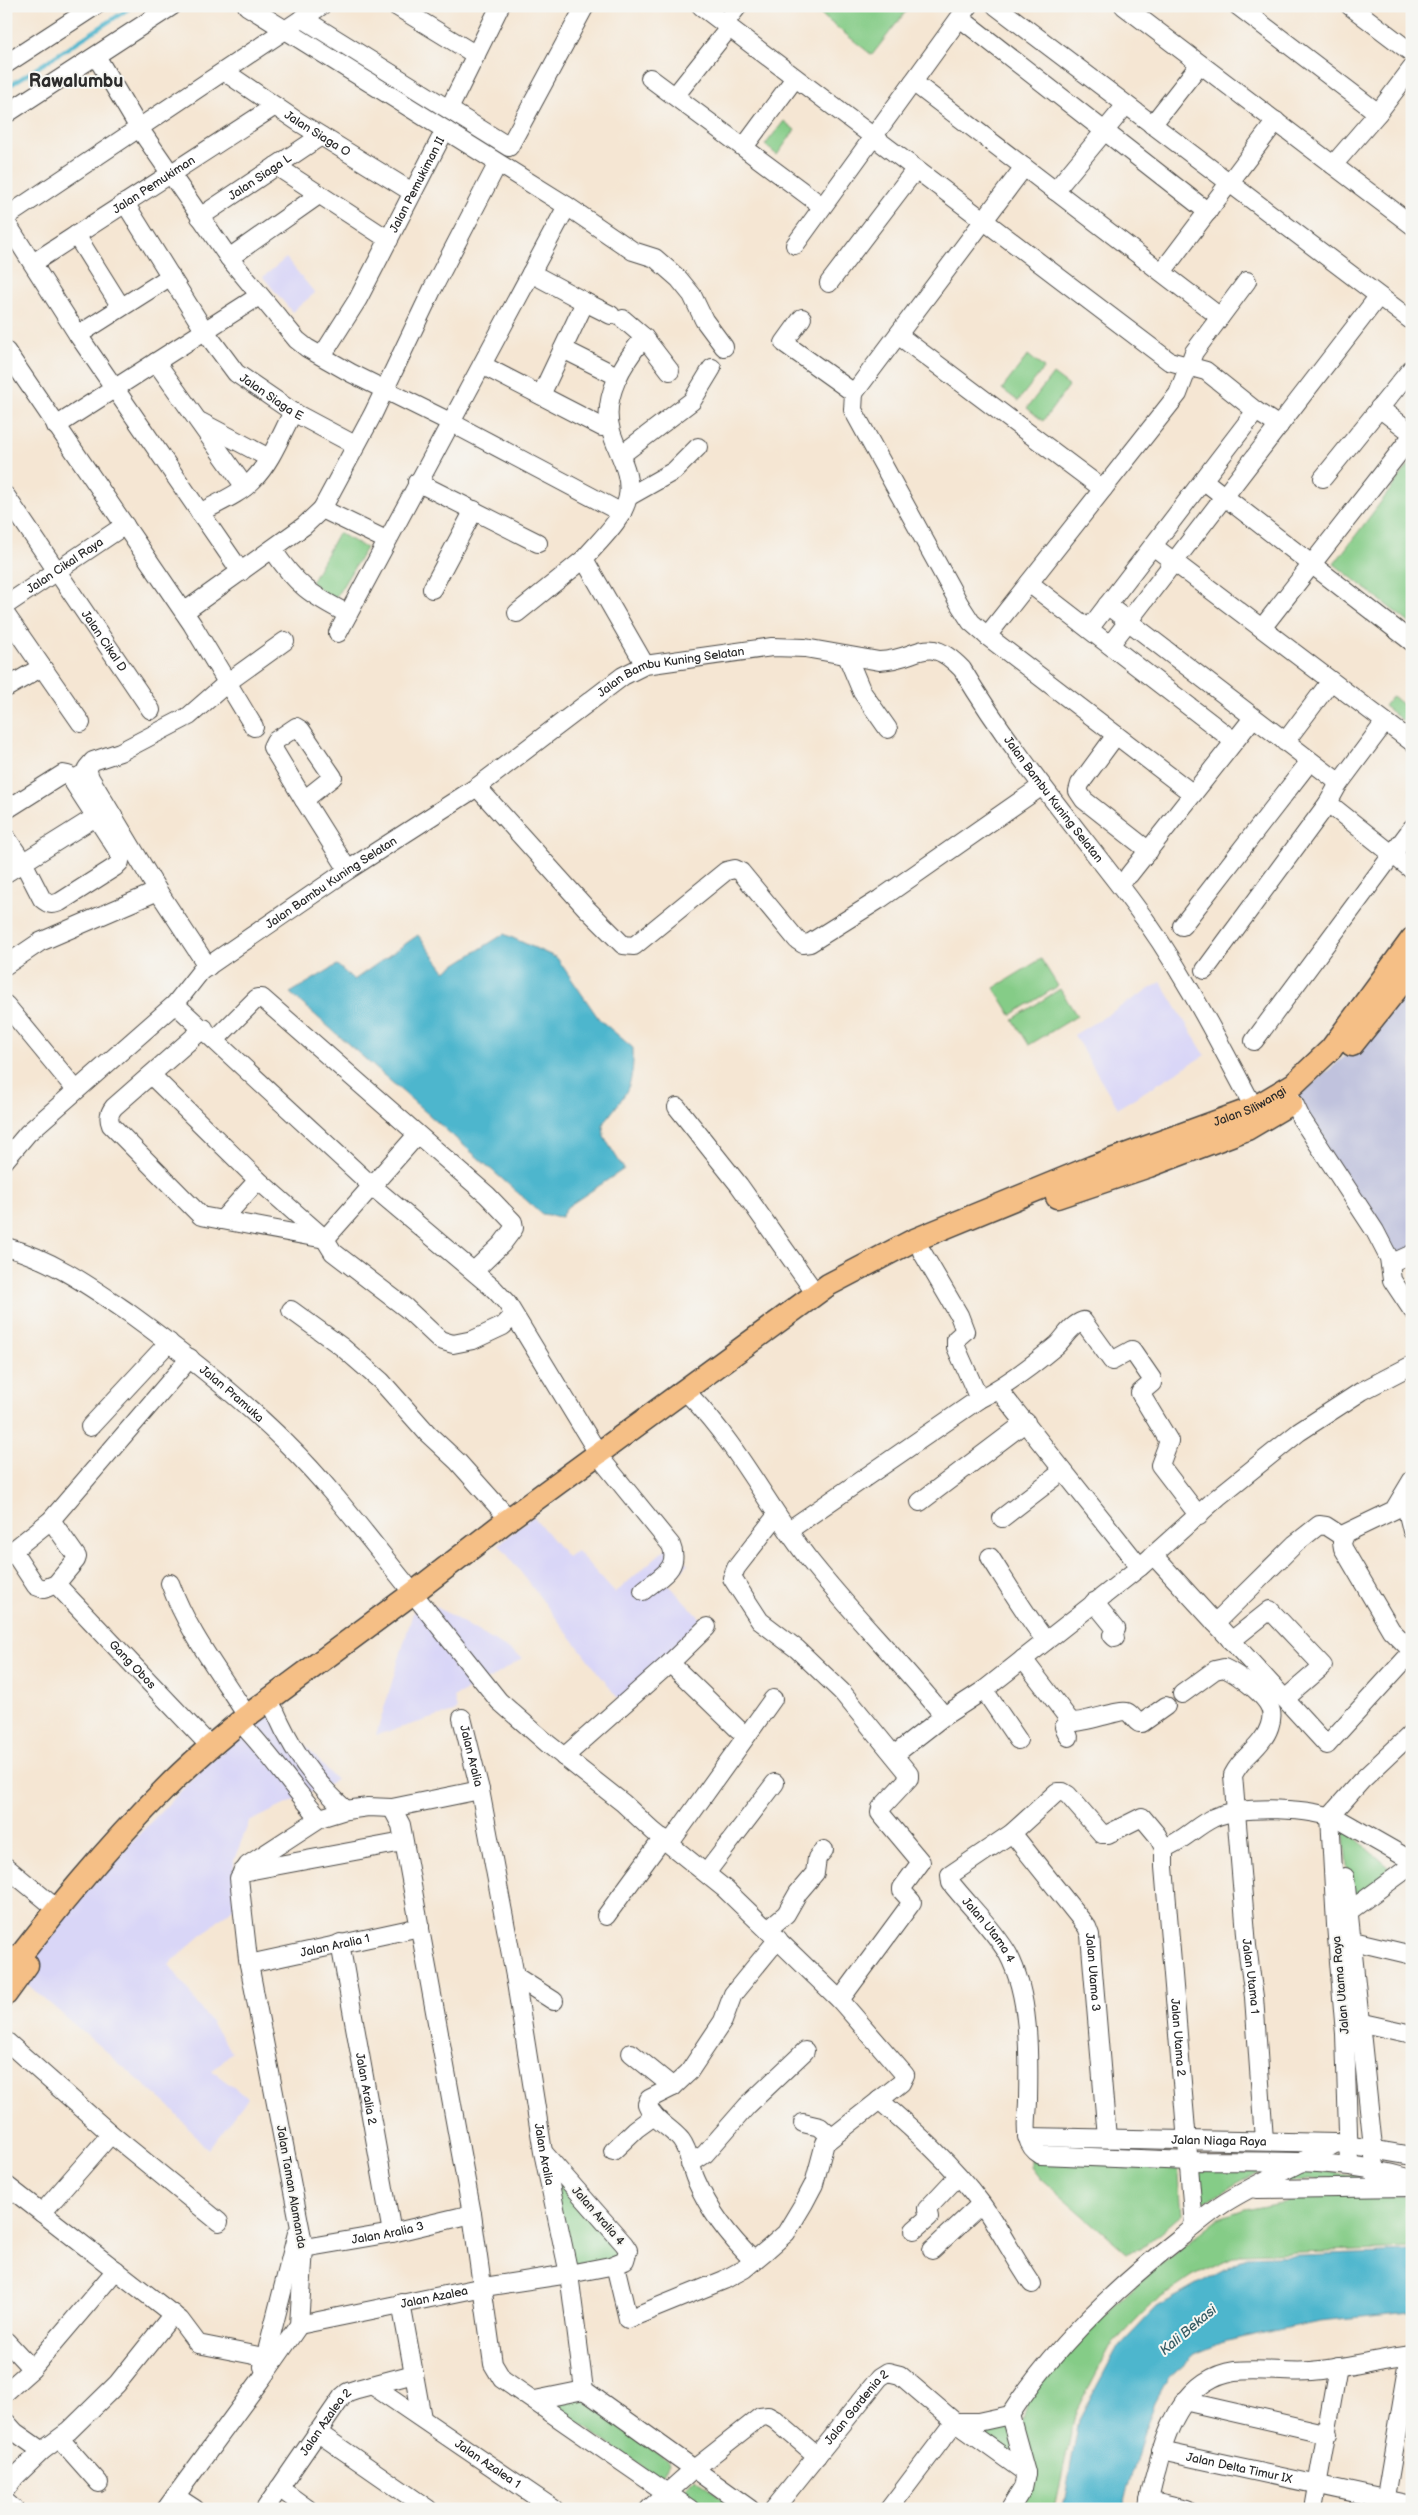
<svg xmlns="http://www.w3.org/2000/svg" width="1418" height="2515" viewBox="0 0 1418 2515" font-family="'Balsamiq Sans',sans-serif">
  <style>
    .built { fill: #d9d6f7 }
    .industrial { fill: #c0c2dd }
    .green { fill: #85cc87; stroke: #587c59 }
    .water { fill: #4eb6cd; stroke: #3c707c }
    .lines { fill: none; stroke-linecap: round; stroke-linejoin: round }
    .stream { stroke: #4eb6cd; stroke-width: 4 }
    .minor-casing { stroke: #494744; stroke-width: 20 }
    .major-casing { stroke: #494744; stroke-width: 25 }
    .minor { stroke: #fff; stroke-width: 18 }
    .major { stroke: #f5bf86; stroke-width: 22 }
    .labels { text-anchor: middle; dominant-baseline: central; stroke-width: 4; stroke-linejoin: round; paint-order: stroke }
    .street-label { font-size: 12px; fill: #2b2b2b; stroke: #f6f6f2 }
    .water-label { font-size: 14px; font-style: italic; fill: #375c64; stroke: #f6f6f2 }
    .district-label { font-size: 18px; font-weight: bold; fill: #2b2b2b; stroke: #f6f6f2 }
  </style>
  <rect width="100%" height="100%" fill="#f6f6f2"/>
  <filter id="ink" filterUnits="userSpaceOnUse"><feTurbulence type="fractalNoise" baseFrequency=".02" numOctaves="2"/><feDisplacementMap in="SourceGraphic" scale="10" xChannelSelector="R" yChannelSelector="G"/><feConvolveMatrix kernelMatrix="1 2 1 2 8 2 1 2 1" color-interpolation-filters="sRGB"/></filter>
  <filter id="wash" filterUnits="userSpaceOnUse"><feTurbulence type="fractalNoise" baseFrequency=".0096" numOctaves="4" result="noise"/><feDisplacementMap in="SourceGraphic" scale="20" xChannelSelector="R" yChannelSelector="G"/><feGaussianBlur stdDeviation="1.12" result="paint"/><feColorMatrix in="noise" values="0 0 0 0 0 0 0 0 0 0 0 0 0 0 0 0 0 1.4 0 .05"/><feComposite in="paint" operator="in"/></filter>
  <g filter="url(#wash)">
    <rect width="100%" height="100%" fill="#f5e6d3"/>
    <!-- built -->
    <g class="built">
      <polygon points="286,258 315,293 292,312 263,277"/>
      <polygon points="1161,982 1205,1055 1118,1108 1074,1035"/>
      <polygon points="533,1516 567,1557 577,1551 615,1593 671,1544 688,1564 668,1584 704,1622 620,1701 499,1544"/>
      <polygon points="418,1596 523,1658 491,1678 454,1697 457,1711 376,1735"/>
      <polygon points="275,1711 336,1780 249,1822 234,1860 234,1907 169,1964 232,2052 212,2071 248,2098 208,2150 169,2106 20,1978 55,1927 143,1830 211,1760"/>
    </g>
    <!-- industrial -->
    <polygon class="industrial" points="1412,966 1412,1254 1395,1264 1293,1100 1343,1058"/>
    <!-- green -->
    <g class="green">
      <polygon points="810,6 910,6 872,55"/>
      <polygon points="784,121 795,130 777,155 765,145"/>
      <polygon points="1028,355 1044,368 1018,401 1002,389"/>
      <polygon points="1053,374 1069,386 1043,421 1027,408"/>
      <polygon points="1412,461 1412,625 1334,564"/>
      <polygon points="338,533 366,548 334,600 311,582"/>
      <polygon points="1392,696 1410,711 1403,721 1384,706"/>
      <polygon points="1041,959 1058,986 1011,1015 994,988"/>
      <polygon points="1060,989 1077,1016 1029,1045 1013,1019"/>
      <polygon points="1343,1827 1391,1869 1351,1907"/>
      <polygon points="1031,2157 1178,2164 1182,2214 1140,2250 1126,2252 1040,2178 1031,2166"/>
      <polygon points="1196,2167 1264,2169 1200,2204"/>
      <polygon points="551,2168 624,2249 616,2261 571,2264"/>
      <polygon points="1294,2168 1397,2180 1309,2179 1269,2186"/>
      <polygon points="1323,2194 1412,2196 1412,2248 1242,2254 1193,2276 1150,2305 1110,2347 1075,2414 1055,2509 1012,2509 1022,2496 1020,2430 1030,2395 1097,2321 1156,2268 1219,2218 1245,2209"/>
      <polygon points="581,2398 667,2460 669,2464 661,2475 652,2474 553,2405 553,2401"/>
      <polygon points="1010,2422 1016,2459 977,2427"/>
      <polygon points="694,2478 738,2509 703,2509 684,2496 684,2489"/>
    </g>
    <!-- water -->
    <g class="water">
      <path d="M504,934L557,958L599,1019L633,1048C634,1089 626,1093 603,1124L604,1137L624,1169L567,1207L561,1217L542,1214L290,993L337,965L354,980L418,935L445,971Z"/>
      <polygon points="1412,2251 1412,2312 1320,2321 1226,2341 1195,2354 1169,2377 1155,2403 1144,2432 1123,2509 1063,2509 1079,2420 1116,2350 1157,2307 1247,2257"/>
    </g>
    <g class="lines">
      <!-- stream -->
      <polyline class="stream" points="6,88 133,6"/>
    </g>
  </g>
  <g filter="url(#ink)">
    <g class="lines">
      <defs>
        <g id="minor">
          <polyline points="247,6 567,206 633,251 655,258 679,279 692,295 704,320 724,347"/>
          <polyline points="396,6 476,55"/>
          <polyline points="701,6 1169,361 1206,371 1256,411 1279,426"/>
          <polyline points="996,6 1412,321"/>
          <polyline points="1124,6 1412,225"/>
          <polyline points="1238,6 1378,113"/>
          <polyline points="1350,6 1412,53"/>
          <polyline points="302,18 509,147 585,6"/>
          <polyline points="960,18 1208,212"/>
          <polyline points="724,24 738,6"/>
          <polyline points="96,56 139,128 229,258 297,340 307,348 351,373 450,422 622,513"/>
          <polyline points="6,64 95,6"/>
          <path id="s1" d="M225,72L297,121L412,192"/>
          <polyline points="650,78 822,206"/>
          <polyline points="913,82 1220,317"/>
          <polyline points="675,96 729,28"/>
          <polyline points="449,109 500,6"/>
          <polyline points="6,114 172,6"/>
          <polyline points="1152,125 1200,64"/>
          <polyline points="744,147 795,78"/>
          <polyline points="1333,165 1378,113 1412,68"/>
          <polyline points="276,166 389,240"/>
          <polyline points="1055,191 1126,105"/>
          <path id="s2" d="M125,203L204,330L236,373L293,412L355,445"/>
          <polyline points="6,217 321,6"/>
          <path id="s3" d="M200,217L321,136"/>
          <polyline points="6,222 78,335 241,572"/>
          <polyline points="76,235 121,307"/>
          <polyline points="795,245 968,6"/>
          <polyline points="229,258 320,194"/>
          <path id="s4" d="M33,263L275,106"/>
          <polyline points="1162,272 1276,121"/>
          <polyline points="531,273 585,302 541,395"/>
          <polyline points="829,283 915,170"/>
          <polyline points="585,302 611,315"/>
          <polyline points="802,318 784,343 854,393"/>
          <polyline points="78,335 171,276"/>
          <polyline points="898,335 1103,489"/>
          <polyline points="644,337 670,371"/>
          <polyline points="563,349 611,373"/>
          <polyline points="6,351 192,624 254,727"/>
          <path id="s5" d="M322,356L358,299L445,130"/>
          <polyline points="156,362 245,487"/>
          <polyline points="482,365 602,427"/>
          <polyline points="1379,408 1412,433"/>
          <polyline points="201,422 269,458"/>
          <polyline points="56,426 259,296"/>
          <polyline points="621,455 692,401 712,368"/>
          <polyline points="1323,478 1412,368"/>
          <polyline points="1203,480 1412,642"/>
          <polyline points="417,482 538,543"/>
          <path id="s6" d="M6,496L151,710"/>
          <polyline points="628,497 674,471 698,447"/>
          <polyline points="322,509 373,414 433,288 497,165"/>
          <path d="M200,513C217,503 239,495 253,480C271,462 281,435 293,412"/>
          <polyline points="1153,546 1412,742"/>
          <path d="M273,550C296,585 311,595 348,614"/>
          <path d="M584,559C599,541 623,520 628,497C632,473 617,452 611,431C601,397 624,362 644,337L623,319"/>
          <polyline points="1029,583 1234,741"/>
          <polyline points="432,589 474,510"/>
          <path id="s7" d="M6,605L125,525"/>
          <polyline points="1107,605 1333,778 1338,785 1328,803 1205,970"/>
          <polyline points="184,612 304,526 322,509 386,540"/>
          <polyline points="517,613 584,559 645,665"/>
          <polyline points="6,615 81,723"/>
          <polyline points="1262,628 1412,436"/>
          <polyline points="1089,629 1256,411"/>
          <polyline points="338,633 567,206"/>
          <polyline points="987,636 971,622 960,605 853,410 854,393 1024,167"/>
          <polyline points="1110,645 1378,297"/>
          <polyline points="847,656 862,692 888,729"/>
          <polyline points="6,688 42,667"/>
          <polygon points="296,727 301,730 333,777 304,800 272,747 275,741"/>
          <polyline points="1116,735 1080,784 1078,791 1084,800 1149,851"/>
          <polyline points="1285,742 1331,681"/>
          <polyline points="1338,785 1385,722"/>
          <polyline points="477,787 586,908 623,945 634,946 726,871 735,869 741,872 797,940 803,944 810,943 880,899 1042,786"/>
          <polyline points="1193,794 987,636 1178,394 1194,352 1247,281"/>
          <polyline points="304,800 348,870"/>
          <polyline points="1328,803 1412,870"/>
          <polyline points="6,810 63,774 68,775 72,780"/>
          <path d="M6,837L23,862L42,899C49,905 52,905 60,902L115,867L120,862V854L72,780L87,772"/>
          <polyline points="6,873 97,816"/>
          <polyline points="1129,875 1253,718"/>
          <polyline points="1182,926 1310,761"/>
          <polyline points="6,965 40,942 158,891"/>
          <polyline points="208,967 158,891 90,778 87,768 93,761 120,752 189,716 228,682 285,641"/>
          <polyline points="175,1004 372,1186 494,1289 507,1303 598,1453"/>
          <polyline points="6,1005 76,1090"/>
          <path d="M204,1028L114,1107C109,1113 108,1118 111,1125L201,1216L325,1239L417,1135"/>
          <polyline points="215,1040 257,998 262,998 487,1195 513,1222 514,1228 502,1244 474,1271"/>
          <polyline points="1254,1041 1412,828"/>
          <polyline points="151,1075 258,1180 325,1239 333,1252 406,1308 440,1340 453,1344 473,1340 503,1326 513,1316"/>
          <polyline points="1293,1101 1301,1118 1375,1231 1389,1258 1392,1280 1412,1310"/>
          <polyline points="677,1107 739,1185 816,1294"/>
          <path id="s8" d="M6,1159L28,1133L175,1004L201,971L348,870L477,787L623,676L645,665L772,647L805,648L879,661C920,660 925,631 962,669C1011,751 1072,823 1130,899C1179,963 1216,1036 1254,1108"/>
          <polyline points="222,1220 258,1180"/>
          <path id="s9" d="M6,1247C52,1259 91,1287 129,1313C184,1353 238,1395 286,1443C333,1489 372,1543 413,1593"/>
          <polyline points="922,1252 959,1315 965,1331 956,1339 956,1347 979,1399"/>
          <polyline points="1390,1264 1412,1254"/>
          <polyline points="291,1310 342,1347 381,1381 428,1434 458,1462 509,1519"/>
          <polyline points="998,1389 1140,1567"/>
          <path d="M691,1397C737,1444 767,1505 807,1557C850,1612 900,1661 944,1716"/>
          <polyline points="90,1427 169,1342"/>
          <path d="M605,1464L671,1545C681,1569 659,1577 643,1591"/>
          <polyline points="920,1502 1026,1422"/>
          <polyline points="1412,1502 1406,1506 1412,1531"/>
          <polyline points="777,1515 736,1568 732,1578 760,1621 797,1649 842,1692 909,1774 909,1778 881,1808 880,1813 921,1862 902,1888 902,1891 912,1902 910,1905 840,2000"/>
          <polyline points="1002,1518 1063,1471"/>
          <path d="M789,1530L979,1399C1007,1385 1033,1365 1057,1345C1065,1337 1071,1325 1083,1321L1112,1361L1132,1350L1152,1379V1383L1140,1393L1169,1441L1160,1465L1199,1516"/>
          <polyline points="13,1551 36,1586 44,1589 56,1584 76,1560 77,1557 51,1520"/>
          <polyline points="1153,1555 1327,1745 1410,1654 1410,1649 1391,1630 1343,1548 1342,1542 1346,1533 1394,1510 1412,1480"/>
          <polyline points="6,1556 51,1520 190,1358"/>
          <path d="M990,1557C1008,1585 1025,1614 1046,1641"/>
          <path d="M170,1583C187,1631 220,1673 247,1716"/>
          <path id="s10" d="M56,1584L210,1746"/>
          <polyline points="420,1602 499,1701 548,1744 623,1803 653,1831 725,1889 840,2000 905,2075 901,2083 825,2143 814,2184 804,2203 786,2233 768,2249 744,2269 724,2280 628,2319 615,2265"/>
          <polyline points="1094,1602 1116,1629 1112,1635 1115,1638"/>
          <polyline points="1215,1623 1295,1544 1319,1525 1326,1526 1343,1537"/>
          <polyline points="1231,1641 1270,1610 1323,1666 1285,1699"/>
          <path d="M1023,1659L1071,1722C1085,1723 1120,1709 1127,1712C1132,1714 1134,1720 1139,1723H1142L1166,1706"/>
          <polyline points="670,1663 738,1729"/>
          <polyline points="984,1690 1018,1740"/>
          <path id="s11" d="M1182,1694L1215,1670L1224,1668C1237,1674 1268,1696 1271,1711C1273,1720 1268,1733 1262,1740C1252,1754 1242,1757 1233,1775L1247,1946L1254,1997L1264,2140"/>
          <path d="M275,1711C292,1750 314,1782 346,1810"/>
          <path id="s12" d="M462,1718L480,1790L515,1976L543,2152L569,2274L584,2390L750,2509"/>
          <path d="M248,1731C274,1759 294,1790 320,1818"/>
          <polyline points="1069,1737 1064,1727 1073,1722"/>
          <polyline points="894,1755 944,1716 984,1690 1140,1567 1218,1497 1299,1432 1362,1391 1412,1365"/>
          <polyline points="564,1757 670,1663 707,1627"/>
          <polyline points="392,1808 401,1825 472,2214 493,2364 502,2379 690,2509"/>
          <path id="s13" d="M1012,1833L1087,1927L1090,1935L1107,2138"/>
          <polyline points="670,1843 773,1699"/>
          <path id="s14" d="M1164,1848L1157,1835L1142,1817L1108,1834H1102L1068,1795L1063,1792H1057L1012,1833L950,1875L951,1883C969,1906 993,1928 1008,1954C1030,1995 1029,2054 1028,2100C1028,2119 1020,2143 1041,2155C1090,2157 1140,2159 1189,2161C1266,2162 1337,2157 1412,2179"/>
          <path id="s15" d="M1164,1848V1867L1194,2226"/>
          <path d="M1164,1848C1182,1842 1196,1826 1213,1818C1243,1805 1312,1807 1342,1821L1412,1861"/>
          <polyline points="6,1867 57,1909"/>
          <polyline points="242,1872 403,1842"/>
          <polyline points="707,1872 775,1783"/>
          <polyline points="1345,1877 1377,2186"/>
          <polyline points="1348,1912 1412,1865"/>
          <polyline points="606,1916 663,1838"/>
          <polyline points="768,1929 786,1914 798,1893 815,1873 817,1858 824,1850"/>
          <polyline points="1353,1941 1412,1955"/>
          <path id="s16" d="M340,1943L392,2233"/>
          <path id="s17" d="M249,1964L420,1927"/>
          <polyline points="515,1976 554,2001"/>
          <polyline points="1349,2020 1412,2034"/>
          <polyline points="6,2041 111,2134 219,2222"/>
          <polyline points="631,2053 673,2087"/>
          <path d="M879,2100C915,2131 953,2165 981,2203C1000,2229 1014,2258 1032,2284"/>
          <polyline points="803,2123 820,2127 831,2137"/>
          <path id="s18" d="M1027,2137L1336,2143L1412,2156"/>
          <polyline points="613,2151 636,2129 654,2116"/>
          <polyline points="690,2164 705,2154 747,2106 805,2051"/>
          <polyline points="1349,2165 1345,2034 1336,1925 1330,1816 1361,1781 1412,1733"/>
          <polyline points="6,2185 180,2320 198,2344 264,2357"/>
          <polyline points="1256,2189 1412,2187"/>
          <polyline points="42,2213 111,2134"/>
          <polyline points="914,2230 929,2217 927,2209 958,2176"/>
          <path id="s19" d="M304,2248L392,2233L472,2214"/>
          <polyline points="932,2250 981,2204"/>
          <path d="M754,2261C730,2238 709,2210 696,2180C690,2167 690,2152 681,2140C670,2127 654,2121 647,2104L649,2099L673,2087L689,2072L723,2021L733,1994L778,1939"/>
          <polyline points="401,2303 422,2418"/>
          <path id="s20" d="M299,2325L484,2287L569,2274L610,2266L625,2260L628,2250L624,2244L544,2153"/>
          <polyline points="6,2341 32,2369"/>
          <polyline points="263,2367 297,2233"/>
          <path id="s21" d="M372,2385L554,2509"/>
          <polyline points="6,2392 32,2369 116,2270"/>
          <polyline points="535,2400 584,2390"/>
          <polyline points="1184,2401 1328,2434"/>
          <polyline points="1010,2415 1026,2473"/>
          <polyline points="6,2422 15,2432 42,2451"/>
          <path d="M955,2422H978L1010,2415C1054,2346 1117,2287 1181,2237C1194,2226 1208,2214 1223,2204C1259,2181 1300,2165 1336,2143"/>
          <polyline points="317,2432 428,2509"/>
          <polyline points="60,2439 99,2483"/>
          <path id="s22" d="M1161,2451L1412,2505"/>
          <polyline points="279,2488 308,2509"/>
          <polyline points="6,2489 15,2477 42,2451 69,2431 117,2384 173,2314"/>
          <polyline points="175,2496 195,2509"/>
          <polyline points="1149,2500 1187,2509"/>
          <polyline points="6,2502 14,2509"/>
          <polyline points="166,2509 262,2378 299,2325 304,2248 248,1959 239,1878 248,1865 320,1818 346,1810 368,1807 392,1808 480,1790"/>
          <path id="s23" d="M265,2509L342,2397L348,2392L357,2389L414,2374"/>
          <polyline points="649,2509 694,2469 760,2417 768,2416 775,2420 817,2456"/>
          <path id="s24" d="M774,2509L880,2377L888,2372L900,2375L955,2422L1026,2473L1023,2488L1010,2509"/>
          <polyline points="889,2509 955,2422"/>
          <path d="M1148,2509C1149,2495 1153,2482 1157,2468C1167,2427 1186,2378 1235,2371C1260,2368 1286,2373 1311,2371C1345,2368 1378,2359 1412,2355"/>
          <polyline points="1313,2509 1338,2367"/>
          <polyline points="1384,2509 1410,2355"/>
        </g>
        <g id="major">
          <polyline points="1352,1045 1400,985 1412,966"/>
          <polyline points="1057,1197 1149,1166 1247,1129 1291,1103"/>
          <path id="s25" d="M6,1974C55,1911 106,1848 162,1792C189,1764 218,1740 247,1716L413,1593L509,1519L828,1285L912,1241L1092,1167L1254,1108L1294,1084L1331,1049L1412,939"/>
          <polyline points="6,1994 27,1965"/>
        </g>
      </defs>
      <!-- minor casing -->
      <use href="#minor" class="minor-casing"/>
      <!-- major casing -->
      <use href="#major" class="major-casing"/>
      <!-- minor -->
      <use href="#minor" class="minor"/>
      <!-- major -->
      <use href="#major" class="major"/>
    </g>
  </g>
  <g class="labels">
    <!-- street labels -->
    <g class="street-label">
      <text stroke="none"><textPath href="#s1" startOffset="111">Jalan Siaga O</textPath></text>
      <text stroke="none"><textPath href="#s3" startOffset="72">Jalan Siaga L</textPath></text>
      <text stroke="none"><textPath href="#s4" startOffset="144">Jalan Pemukiman</textPath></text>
      <text stroke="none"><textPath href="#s5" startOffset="196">Jalan Pemukiman II</textPath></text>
      <text stroke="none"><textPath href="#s2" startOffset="246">Jalan Siaga E</textPath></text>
      <text stroke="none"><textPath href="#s7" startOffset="71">Jalan Cikal Raya</textPath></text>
      <text stroke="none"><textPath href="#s6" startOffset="175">Jalan Cikal D</textPath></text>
      <text stroke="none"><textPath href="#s8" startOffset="834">Jalan Bambu Kuning Selatan</textPath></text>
      <text stroke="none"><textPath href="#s8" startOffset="1298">Jalan Bambu Kuning Selatan</textPath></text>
      <text stroke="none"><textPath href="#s8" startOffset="429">Jalan Bambu Kuning Selatan</textPath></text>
      <text stroke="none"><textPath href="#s25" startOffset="1536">Jalan Siliwangi</textPath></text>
      <text stroke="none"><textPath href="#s9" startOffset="271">Jalan Pramuka</textPath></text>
      <text stroke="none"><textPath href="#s10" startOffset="111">Gang Obos</textPath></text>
      <text stroke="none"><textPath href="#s12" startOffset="39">Jalan Aralia</textPath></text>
      <text stroke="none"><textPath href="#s14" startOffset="350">Jalan Utama 4</textPath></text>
      <text stroke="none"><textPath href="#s17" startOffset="88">Jalan Aralia 1</textPath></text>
      <text stroke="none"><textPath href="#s13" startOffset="166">Jalan Utama 3</textPath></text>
      <text stroke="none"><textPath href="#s11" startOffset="394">Jalan Utama 1</textPath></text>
      <text transform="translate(1341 1985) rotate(-95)">Jalan Utama Raya</text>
      <text stroke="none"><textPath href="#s15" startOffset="190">Jalan Utama 2</textPath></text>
      <text stroke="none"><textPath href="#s16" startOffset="148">Jalan Aralia 2</textPath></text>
      <text stroke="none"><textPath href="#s18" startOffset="192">Jalan Niaga Raya</textPath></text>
      <text stroke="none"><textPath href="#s12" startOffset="444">Jalan Aralia</textPath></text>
      <text transform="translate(291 2187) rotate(80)">Jalan Taman Alamanda</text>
      <text transform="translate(598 2216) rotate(49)">Jalan Aralia 4</text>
      <text stroke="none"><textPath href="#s19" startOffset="85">Jalan Aralia 3</textPath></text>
      <text stroke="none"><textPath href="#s20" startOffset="138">Jalan Azalea</textPath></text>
      <text stroke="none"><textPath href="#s24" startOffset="131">Jalan Gardenia 2</textPath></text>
      <text stroke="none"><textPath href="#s23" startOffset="106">Jalan Azalea 2</textPath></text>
      <text stroke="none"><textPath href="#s21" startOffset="140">Jalan Azalea 1</textPath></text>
      <text stroke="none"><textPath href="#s22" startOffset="80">Jalan Delta Timur IX</textPath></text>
    </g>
    <!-- water labels -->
    <g class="water-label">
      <text transform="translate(1188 2330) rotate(-40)">Kali Bekasi</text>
    </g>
    <!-- district labels -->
    <g class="district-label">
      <text x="76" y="81">Rawalumbu</text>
    </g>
  </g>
  <!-- margin -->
  <rect width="1418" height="2515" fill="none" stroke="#f6f6f2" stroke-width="25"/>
</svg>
